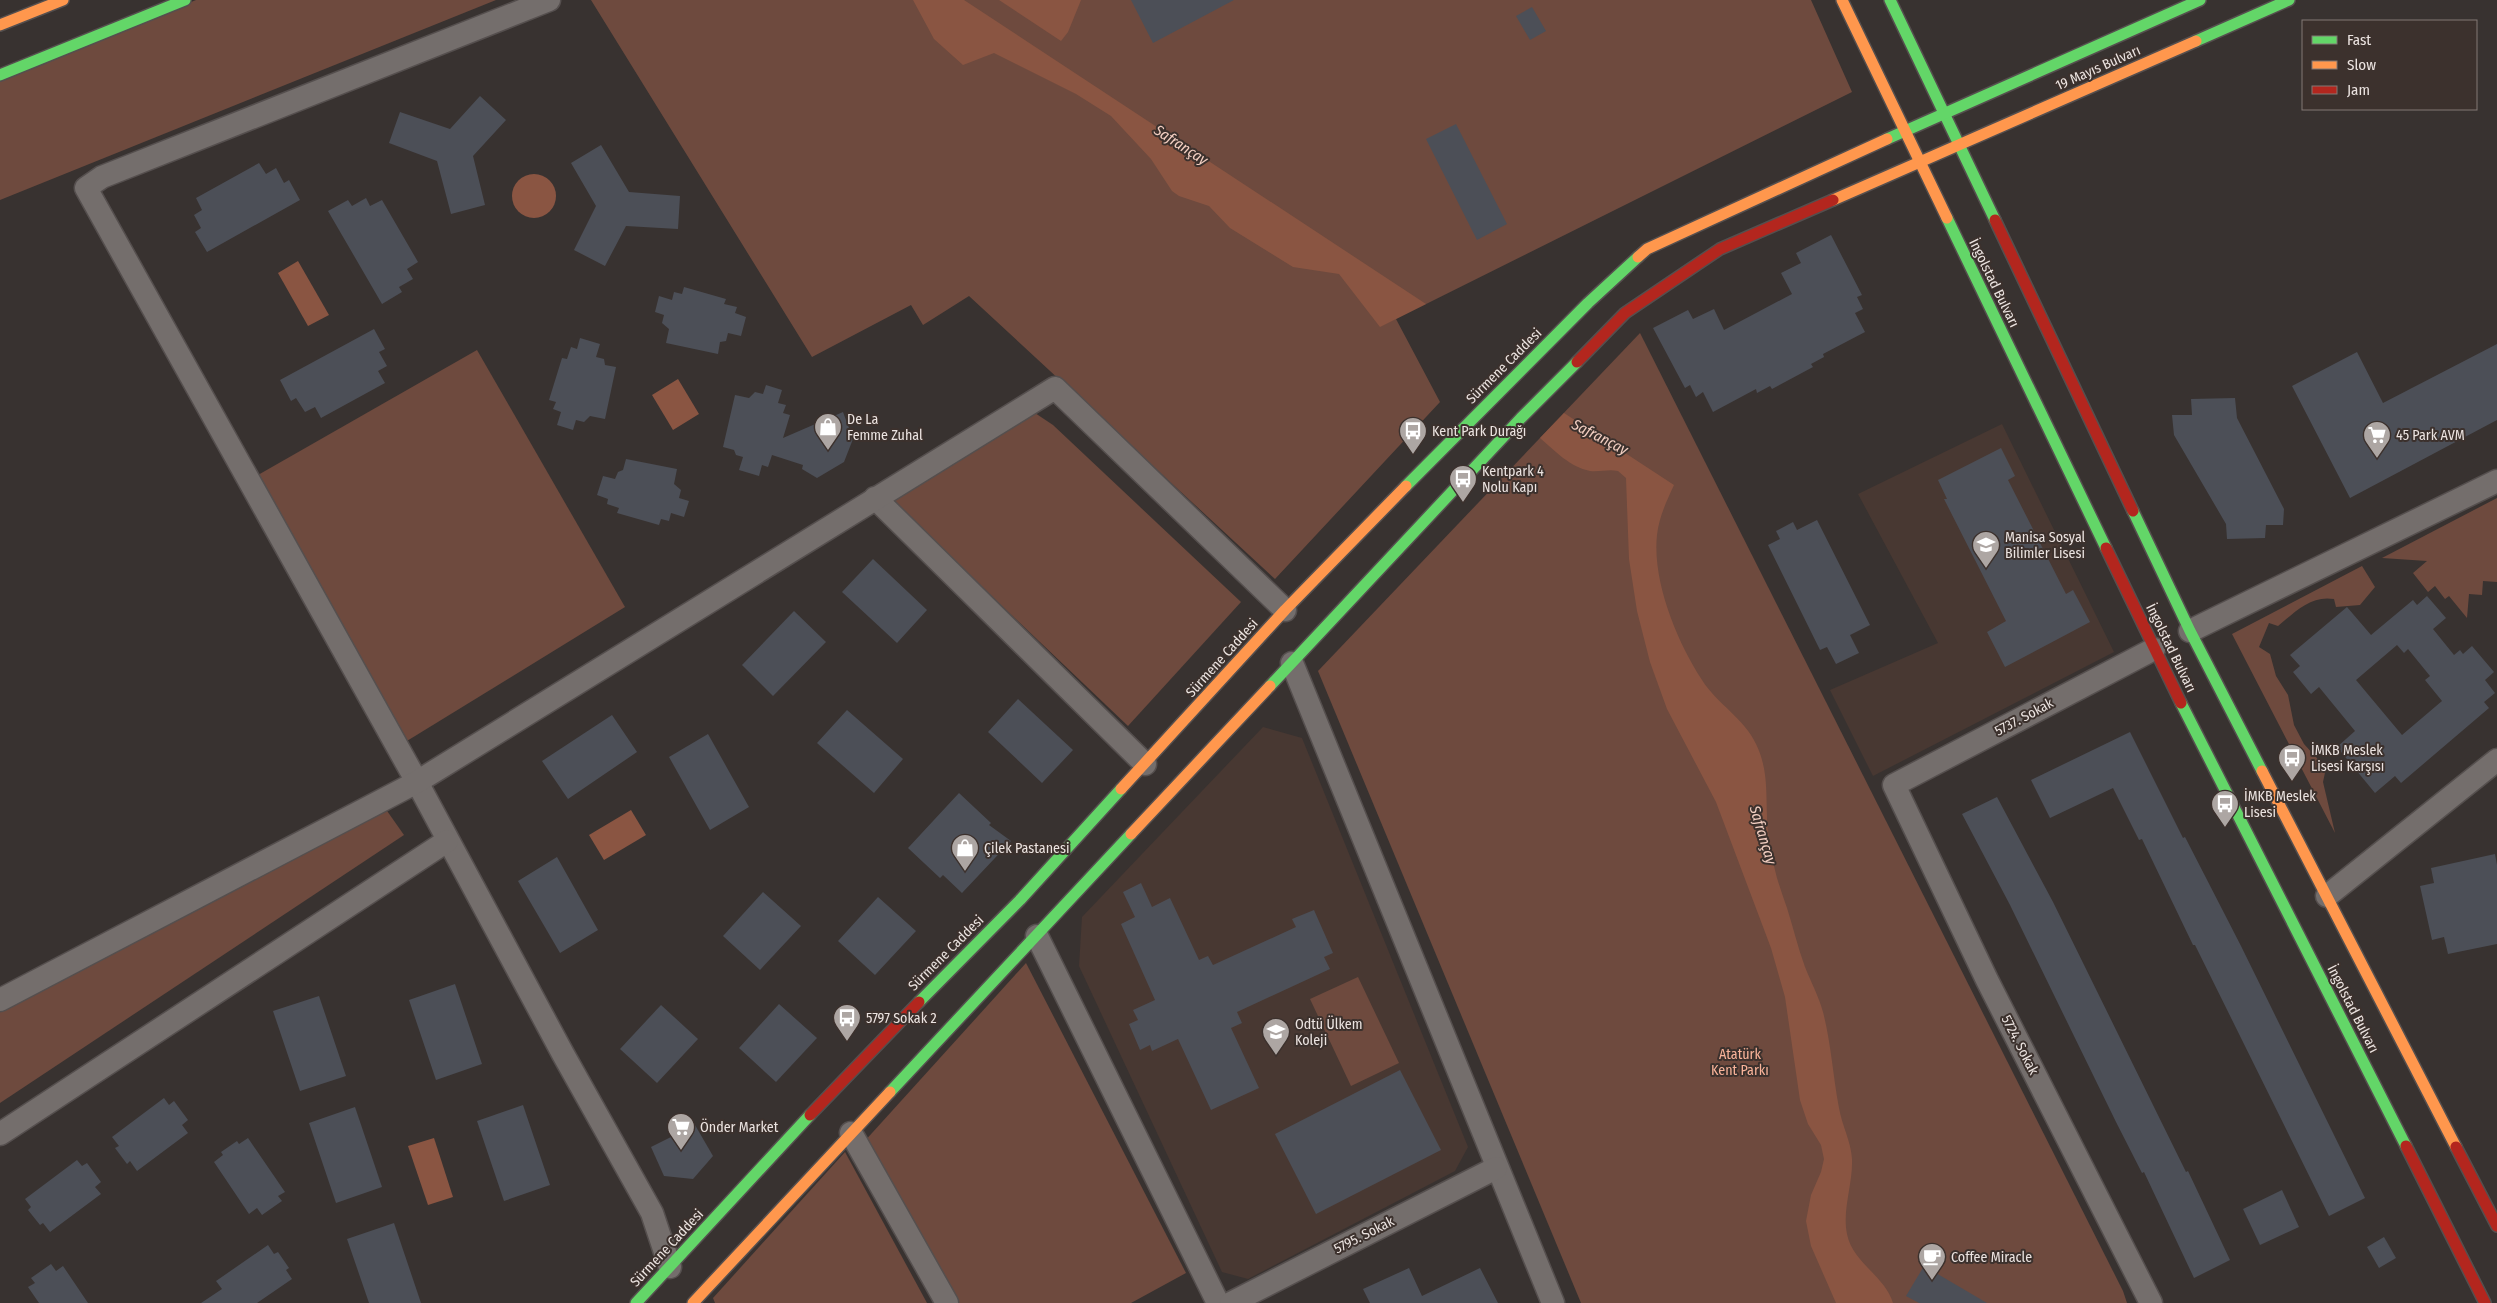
<svg xmlns="http://www.w3.org/2000/svg" width="2497" height="1303" viewBox="0 0 2497 1303" font-family="'Fira Sans Condensed',sans-serif">
  <style>
    .built { fill: #483832 }
    .green { fill: #6e4a3e }
    .water { fill: #8a5542 }
    .building { fill: #4c4f57; fill-rule: evenodd }
    .lines { fill: none; stroke-linecap: round; stroke-linejoin: round }
    .street-casing { stroke: #554f4e; stroke-width: 25 }
    .fast-casing { stroke: #554f4e; stroke-width: 14 }
    .slow-casing { stroke: #554f4e; stroke-width: 14 }
    .jam-casing { stroke: #554f4e; stroke-width: 14 }
    .street { stroke: #746e6c; stroke-width: 22 }
    .fast { stroke: #63d668; stroke-width: 11 }
    .slow { stroke: #ff974d; stroke-width: 11 }
    .jam { stroke: #b3261e; stroke-width: 11 }
    .labels { text-anchor: middle; dominant-baseline: central; stroke-width: 4; stroke-linejoin: round; paint-order: stroke }
    .street-label { font-size: 14px; fill: #ece4e1; stroke: #3c312d }
    .poi-label { font-size: 14px; fill: #ece4e1; stroke: #3c312d; text-anchor: start }
    .park-label { font-size: 14px; fill: #fab49a; stroke: #3c312d }
    .water-label { font-size: 15px; font-style: italic; fill: #f3cfc2; stroke: #3c312d }
  </style>
  <rect width="100%" height="100%" fill="#383230"/>
  <!-- built -->
  <g class="built">
    <polygon points="2002,424 2114,652 1873,776 1830,690 1938,643 1858,494"/>
    <polygon points="1263,727 1302,738 1468,1147 1455,1171 1248,1279 1222,1272 1079,966 1082,917"/>
  </g>
  <!-- green -->
  <g class="green">
    <polygon points="196,0 496,0 0,200 0,81"/>
    <polygon points="591,0 1811,0 1852,92 1396,319 1440,402 1275,579 969,296 923,325 911,305 812,357"/>
    <polygon points="1640,333 2123,1291 2127,1303 1581,1303 1318,671"/>
    <polygon points="477,350 625,607 402,744 258,475"/>
    <polygon points="1035,413 1053,425 1241,602 1128,726 894,503 892,490"/>
    <polygon points="2497,498 2497,582 2483,581 2482,595 2469,594 2467,618 2449,596 2445,599 2435,586 2428,592 2413,573 2427,561 2382,558"/>
    <path d="M2362,566L2375,587L2360,605L2336,607L2334,599C2311,595 2295,612 2278,626L2269,623L2259,647L2270,654L2276,676L2288,695L2294,725L2304,744L2326,768L2323,782L2335,833L2232,634Z"/>
    <polygon points="385,808 404,835 0,1103 0,1009"/>
    <polygon points="1026,963 1186,1273 1131,1303 954,1303 863,1143"/>
    <polygon points="1358,977 1399,1063 1351,1086 1310,999"/>
    <polygon points="845,1152 927,1303 715,1303 713,1298"/>
  </g>
  <!-- water -->
  <g class="water">
    <polygon points="913,0 964,0 1426,304 1380,327 1339,274 1293,267 1230,228 1209,206 1179,196 1172,191 1151,159 1111,116 1076,94 994,53 963,65 934,39"/>
    <polygon points="999,0 1081,0 1068,32 1061,41"/>
    <circle cx="534" cy="196" r="22"/>
    <polygon points="298,261 329,315 308,326 278,273"/>
    <polygon points="678,379 699,414 673,430 652,395"/>
    <path d="M1564,413L1674,485C1667,500 1659,517 1657,535C1652,581 1677,642 1702,680C1717,704 1744,718 1756,744C1768,769 1766,791 1767,817C1767,833 1771,850 1774,866C1777,880 1782,894 1787,908C1793,927 1798,948 1805,967C1811,982 1819,997 1823,1012C1831,1043 1833,1076 1839,1108C1842,1126 1851,1141 1852,1159C1853,1184 1842,1210 1847,1234C1852,1262 1885,1276 1893,1303H1836L1811,1246L1806,1221L1811,1195L1821,1172L1824,1159L1821,1145L1808,1124L1800,1100L1785,997L1771,948L1716,802L1667,709L1650,662L1637,611L1629,559L1626,478L1618,471C1609,469 1600,472 1590,471C1570,467 1555,451 1540,438Z"/>
    <polygon points="631,810 646,835 604,860 589,835"/>
    <polygon points="434,1138 453,1197 428,1205 408,1146"/>
  </g>
  <!-- building -->
  <g class="building">
    <polygon points="1131,0 1234,0 1153,43"/>
    <polygon points="1532,7 1546,31 1530,40 1516,16"/>
    <polygon points="480,96 506,120 473,156 485,205 451,214 437,161 389,143 400,112 450,129"/>
    <polygon points="1456,124 1507,224 1477,240 1426,139"/>
    <polygon points="601,145 629,192 680,196 678,229 626,226 605,266 574,250 596,206 571,163"/>
    <polygon points="259,163 266,174 276,168 284,183 289,180 300,200 207,252 195,232 201,228 194,215 202,210 196,198"/>
    <polygon points="366,198 370,206 382,200 418,262 407,269 413,279 399,287 402,292 382,304 328,211 348,200 352,206"/>
    <polygon points="1831,235 1862,295 1857,297 1863,309 1855,313 1865,332 1823,354 1824,357 1811,364 1813,367 1772,389 1770,386 1757,393 1756,389 1713,412 1703,392 1696,397 1690,385 1685,388 1653,328 1688,310 1693,319 1714,309 1724,330 1792,294 1781,273 1801,263 1796,253"/>
    <polygon points="684,287 726,299 724,304 737,307 735,313 746,317 741,336 728,333 726,341 720,342 718,354 666,343 669,329 662,323 664,315 655,312 659,296 672,300 674,292 682,294"/>
    <polygon points="374,329 385,349 379,352 387,366 378,371 385,383 321,418 315,407 305,412 296,398 291,401 280,380"/>
    <polygon points="580,338 600,344 596,357 604,359 605,365 616,367 605,419 590,416 584,422 576,420 573,430 557,425 561,412 553,409 556,402 549,400 562,358 567,359 571,347 577,349"/>
    <polygon points="2497,344 2497,420 2350,498 2292,386 2357,352 2383,403"/>
    <polygon points="766,385 782,390 778,403 786,405 783,413 790,415 783,438 843,412 853,439 844,462 817,478 802,469 803,465 772,455 768,467 762,465 759,476 739,470 743,457 736,455 734,450 723,447 735,395 749,398 755,392 763,394"/>
    <polygon points="2235,398 2237,418 2284,509 2283,525 2266,525 2265,538 2227,539 2226,524 2174,435 2172,415 2192,415 2191,399"/>
    <polygon points="2001,448 2015,476 2008,480 2066,594 2073,590 2090,622 2005,667 1987,632 2006,621 1944,499 1947,499 1938,480"/>
    <polygon points="626,459 677,469 674,484 681,490 679,498 689,501 684,517 671,513 669,521 661,519 659,525 617,513 619,508 607,504 608,499 597,495 603,476 615,479 618,472 623,470"/>
    <polygon points="1817,520 1870,625 1850,635 1859,653 1836,664 1827,647 1820,650 1768,545 1780,539 1776,531 1793,522 1797,530"/>
    <polygon points="873,559 927,610 897,643 842,592"/>
    <path d="M2427,596L2446,618L2433,629L2454,655L2460,650L2463,654L2472,646L2494,672L2485,680L2495,693L2484,702L2489,708L2401,783L2395,776L2375,793L2337,747L2355,731L2319,687L2311,694L2293,672L2300,666L2290,655L2347,607L2371,635L2413,600L2417,605ZM2397,645L2404,653L2408,649L2430,676L2425,680L2442,701L2402,735L2356,680Z"/>
    <polygon points="794,611 826,642 773,696 742,665"/>
    <polygon points="1018,699 1073,750 1042,783 988,732"/>
    <polygon points="847,710 903,759 874,793 817,743"/>
    <polygon points="612,715 637,752 568,799 542,761"/>
    <polygon points="2130,732 2183,838 2185,837 2241,946 2365,1198 2329,1216 2195,945 2193,945 2142,839 2139,840 2113,788 2050,818 2031,780"/>
    <polygon points="708,734 749,807 710,830 669,757"/>
    <polygon points="959,793 991,823 989,825 1011,841 962,893 943,875 940,878 908,848"/>
    <polygon points="1997,797 2053,902 2186,1172 2188,1171 2230,1260 2194,1278 2144,1172 2142,1173 2116,1122 2010,905 1962,814"/>
    <polygon points="2495,854 2497,865 2497,944 2448,954 2444,937 2432,940 2420,886 2434,883 2431,868"/>
    <polygon points="557,857 598,930 560,953 518,881"/>
    <polygon points="1141,883 1152,907 1170,898 1199,960 1208,956 1213,965 1296,927 1292,919 1314,910 1333,953 1324,957 1330,969 1237,1012 1242,1023 1231,1028 1259,1088 1211,1110 1178,1039 1152,1051 1150,1045 1140,1050 1129,1024 1138,1020 1133,1010 1155,1000 1121,924 1135,917 1123,892"/>
    <polygon points="763,892 801,926 760,970 723,936"/>
    <polygon points="878,897 916,931 875,975 838,941"/>
    <polygon points="455,984 482,1064 436,1080 409,1000"/>
    <polygon points="319,996 346,1076 300,1091 273,1011"/>
    <polygon points="779,1004 817,1038 776,1082 739,1048"/>
    <polygon points="661,1005 698,1039 657,1083 620,1049"/>
    <polygon points="1400,1070 1441,1150 1316,1214 1275,1134"/>
    <polygon points="164,1098 169,1105 174,1101 188,1120 182,1125 188,1133 137,1171 130,1161 127,1164 115,1148 119,1146 112,1137"/>
    <polygon points="523,1105 550,1185 504,1201 477,1121"/>
    <polygon points="355,1107 382,1187 336,1203 309,1123"/>
    <polygon points="695,1125 713,1156 693,1179 664,1176 651,1147"/>
    <polygon points="248,1138 285,1192 278,1196 282,1201 262,1215 257,1208 249,1214 214,1162 223,1155 221,1152 237,1141 239,1144"/>
    <polygon points="77,1160 82,1166 87,1163 101,1182 95,1187 101,1194 50,1232 43,1223 40,1225 28,1210 31,1207 25,1199"/>
    <polygon points="2282,1190 2299,1227 2260,1245 2243,1209"/>
    <polygon points="394,1223 421,1303 369,1303 347,1239"/>
    <polygon points="2384,1237 2396,1258 2379,1268 2367,1247"/>
    <polygon points="268,1245 274,1254 278,1252 289,1268 286,1270 292,1279 257,1303 201,1303 222,1289 216,1281"/>
    <polygon points="51,1264 56,1271 63,1266 88,1303 39,1303 28,1287 35,1283 31,1278"/>
    <polygon points="1924,1266 1987,1303 1919,1303 1906,1296"/>
    <polygon points="1409,1268 1422,1296 1480,1268 1498,1303 1370,1303 1363,1289"/>
  </g>
  <g class="lines">
    <defs>
      <g id="street">
        <polyline points="549,0 102,177 86,188 417,782 563,1054 652,1213 670,1267"/>
        <polyline points="875,498 1145,764"/>
        <polyline points="2190,631 2497,481"/>
        <polyline points="1292,663 1553,1303"/>
        <polyline points="2327,896 2497,760"/>
        <polyline points="1037,936 1218,1303"/>
        <polyline points="0,1000 417,782 1055,388 1285,610"/>
        <polyline points="851,1133 947,1303"/>
        <polyline points="0,1134 447,841"/>
        <polyline points="1231,1303 1496,1168"/>
        <polyline points="2151,1303 1987,980 1894,785 2154,649"/>
      </g>
      <g id="fast">
        <polyline points="1890,0 1995,220"/>
        <polyline points="2196,41 2289,0"/>
        <polyline points="0,75 185,0"/>
        <polyline points="1887,139 2200,0"/>
        <polyline points="1947,218 2106,548"/>
        <polyline points="1406,486 1588,303 1638,257"/>
        <polyline points="2133,511 2190,631 2262,771"/>
        <polyline points="1270,686 1521,418 1577,362"/>
        <polyline points="2181,703 2406,1146"/>
        <polyline points="919,1002 1020,900 1121,789"/>
        <polyline points="890,1092 1131,834"/>
        <polyline points="636,1303 810,1115"/>
      </g>
      <g id="slow">
        <polyline points="1842,0 1947,218"/>
        <polyline points="0,25 63,0"/>
        <polyline points="1833,200 2196,41"/>
        <polyline points="1638,257 1647,249 1887,139"/>
        <polyline points="2262,771 2456,1147"/>
        <polyline points="1121,789 1285,610 1406,486"/>
        <polyline points="1131,834 1270,686"/>
        <polyline points="693,1303 890,1092"/>
      </g>
      <g id="jam">
        <polyline points="1995,220 2133,511"/>
        <polyline points="1577,362 1625,313 1720,249 1833,200"/>
        <polyline points="2106,548 2181,703"/>
        <polyline points="810,1115 919,1002"/>
        <polyline points="2406,1146 2485,1303"/>
        <polyline points="2456,1147 2497,1226"/>
      </g>
    </defs>
    <!-- street casing -->
    <use href="#street" class="street-casing"/>
    <!-- fast casing -->
    <use href="#fast" class="fast-casing"/>
    <!-- slow casing -->
    <use href="#slow" class="slow-casing"/>
    <!-- jam casing -->
    <use href="#jam" class="jam-casing"/>
    <!-- street -->
    <use href="#street" class="street"/>
    <!-- fast -->
    <use href="#fast" class="fast"/>
    <!-- slow -->
    <use href="#slow" class="slow"/>
    <!-- jam -->
    <use href="#jam" class="jam"/>
  </g>
  <!-- icons -->
  <defs>
    <symbol id="shop-pin" viewBox="-11 -11 22 30"><path d="M0 17L-7.5 6A9.5 9.5 0 1 1 7.5 6Z" fill="#ada6a3" stroke="#3c312d"/><path d="M-5-2.5h2.3a2.7 3.5 0 0 1 5.4 0H5L5.5 6h-11ZM-1.5-2.5h3a1.5 2.3 0 0 0-3 0Z" fill="#fff"/></symbol>
    <symbol id="bus-pin" viewBox="-11 -11 22 30"><path d="M0 17L-7.5 6A9.5 9.5 0 1 1 7.5 6Z" fill="#ada6a3" stroke="#3c312d"/><path d="M-5-6H5V4H4V6H2V4H-2V6H-4V4H-5ZM-3.5-4V0h7V-4ZM-3.5 1.2v1.5H-2V1.2ZM2 1.2v1.5H3.5V1.2Z" fill="#fff"/></symbol>
    <symbol id="supermarket-pin" viewBox="-11 -11 22 30"><path d="M0 17L-7.5 6A9.5 9.5 0 1 1 7.5 6Z" fill="#ada6a3" stroke="#3c312d"/><path d="M-6-5.5h2.5l.6 2H6L4.5 2H-2.5L-4.4-4H-6ZM-1.5 3.2a1.3 1.3 0 1 0 .1 0ZM3 3.2a1.3 1.3 0 1 0 .1 0Z" fill="#fff"/></symbol>
    <symbol id="school-pin" viewBox="-11 -11 22 30"><path d="M0 17L-7.5 6A9.5 9.5 0 1 1 7.5 6Z" fill="#ada6a3" stroke="#3c312d"/><path d="M0-5L7-2L0 1L-7-2ZM-4 1L0 2.5L4 1V4Q0 6-4 4Z" fill="#fff"/></symbol>
    <symbol id="university-pin" viewBox="-11 -11 22 30"><path d="M0 17L-7.5 6A9.5 9.5 0 1 1 7.5 6Z" fill="#ada6a3" stroke="#3c312d"/><path d="M0-5L7-2L0 1L-7-2ZM-4 1L0 2.5L4 1V4Q0 6-4 4Z" fill="#fff"/></symbol>
    <symbol id="cafe-pin" viewBox="-11 -11 22 30"><path d="M0 17L-7.5 6A9.5 9.5 0 1 1 7.5 6Z" fill="#ada6a3" stroke="#3c312d"/><path d="M-5.5-4.5H6V0H3Q3 3.5 0 3.5H-2.5Q-5.5 3.5-5.5 0ZM3-3.2v2h1.7v-2ZM-6 4.5H4V6H-6Z" fill="#fff"/></symbol>
  </defs>
  <g fill-rule="evenodd">
    <use href="#shop-pin" x="812" y="411" width="32" height="43"/>
    <use href="#bus-pin" x="1397" y="415" width="32" height="43"/>
    <use href="#supermarket-pin" x="2361" y="419" width="32" height="43"/>
    <use href="#bus-pin" x="1447" y="463" width="32" height="43"/>
    <use href="#school-pin" x="1970" y="529" width="32" height="43"/>
    <use href="#bus-pin" x="2276" y="742" width="32" height="43"/>
    <use href="#bus-pin" x="2209" y="788" width="32" height="43"/>
    <use href="#shop-pin" x="949" y="832" width="32" height="43"/>
    <use href="#bus-pin" x="831" y="1002" width="32" height="43"/>
    <use href="#university-pin" x="1260" y="1016" width="32" height="43"/>
    <use href="#supermarket-pin" x="665" y="1111" width="32" height="43"/>
    <use href="#cafe-pin" x="1916" y="1241" width="32" height="43"/>
  </g>
  <g class="labels">
    <!-- street labels -->
    <g class="street-label">
      <text transform="translate(2098 68) rotate(-24)">19 Mayıs Bulvarı</text>
      <text transform="translate(1994 283) rotate(64)">İngolstad Bulvarı</text>
      <text transform="translate(1504 366) rotate(-45)">Sürmene Caddesi</text>
      <text transform="translate(2171 648) rotate(64)">İngolstad Bulvarı</text>
      <text transform="translate(1222 658) rotate(-48)">Sürmene Caddesi</text>
      <text transform="translate(2024 717) rotate(-28)">5737. Sokak</text>
      <text transform="translate(946 953) rotate(-45)">Sürmene Caddesi</text>
      <text transform="translate(2353 1009) rotate(63)">İngolstad Bulvarı</text>
      <text transform="translate(2020 1045) rotate(63)">5724. Sokak</text>
      <text transform="translate(1364 1235) rotate(-27)">5795. Sokak</text>
      <text transform="translate(667 1248) rotate(-47)">Sürmene Caddesi</text>
    </g>
    <!-- poi labels -->
    <g class="poi-label">
      <text x="847" y="419">De La<tspan x="847" dy="16">Femme Zuhal</tspan></text>
      <text x="1432" y="431">Kent Park Durağı</text>
      <text x="2396" y="435">45 Park AVM</text>
      <text x="1482" y="471">Kentpark 4<tspan x="1482" dy="16">Nolu Kapı</tspan></text>
      <text x="2005" y="537">Manisa Sosyal<tspan x="2005" dy="16">Bilimler Lisesi</tspan></text>
      <text x="2311" y="750">İMKB Meslek<tspan x="2311" dy="16">Lisesi Karşısı</tspan></text>
      <text x="2244" y="796">İMKB Meslek<tspan x="2244" dy="16">Lisesi</tspan></text>
      <text x="984" y="848">Çilek Pastanesi</text>
      <text x="866" y="1018">5797 Sokak 2</text>
      <text x="1295" y="1024">Odtü Ülkem<tspan x="1295" dy="16">Koleji</tspan></text>
      <text x="700" y="1127">Önder Market</text>
      <text x="1951" y="1257">Coffee Miracle</text>
    </g>
    <!-- park labels -->
    <g class="park-label">
      <text x="1740" y="1054">Atatürk<tspan x="1740" dy="16">Kent Parkı</tspan></text>
    </g>
    <!-- water labels -->
    <g class="water-label">
      <text transform="translate(1181 145) rotate(33)">Safrançay</text>
      <text transform="translate(1600 437) rotate(27)">Safrançay</text>
      <text transform="translate(1763 835) rotate(73)">Safrançay</text>
    </g>
  </g>
  <!-- legend -->
  <rect x="2302" y="20" width="175" height="90" fill="#3c312d" stroke="#827975"/>
  <rect x="2312" y="36" width="25" height="8" fill="#63d668" stroke="#827975"/>
  <text x="2347" y="45" font-size="15" fill="#ece4e1">Fast</text>
  <rect x="2312" y="61" width="25" height="8" fill="#ff974d" stroke="#827975"/>
  <text x="2347" y="70" font-size="15" fill="#ece4e1">Slow</text>
  <rect x="2312" y="86" width="25" height="8" fill="#b3261e" stroke="#827975"/>
  <text x="2347" y="95" font-size="15" fill="#ece4e1">Jam</text>
</svg>
